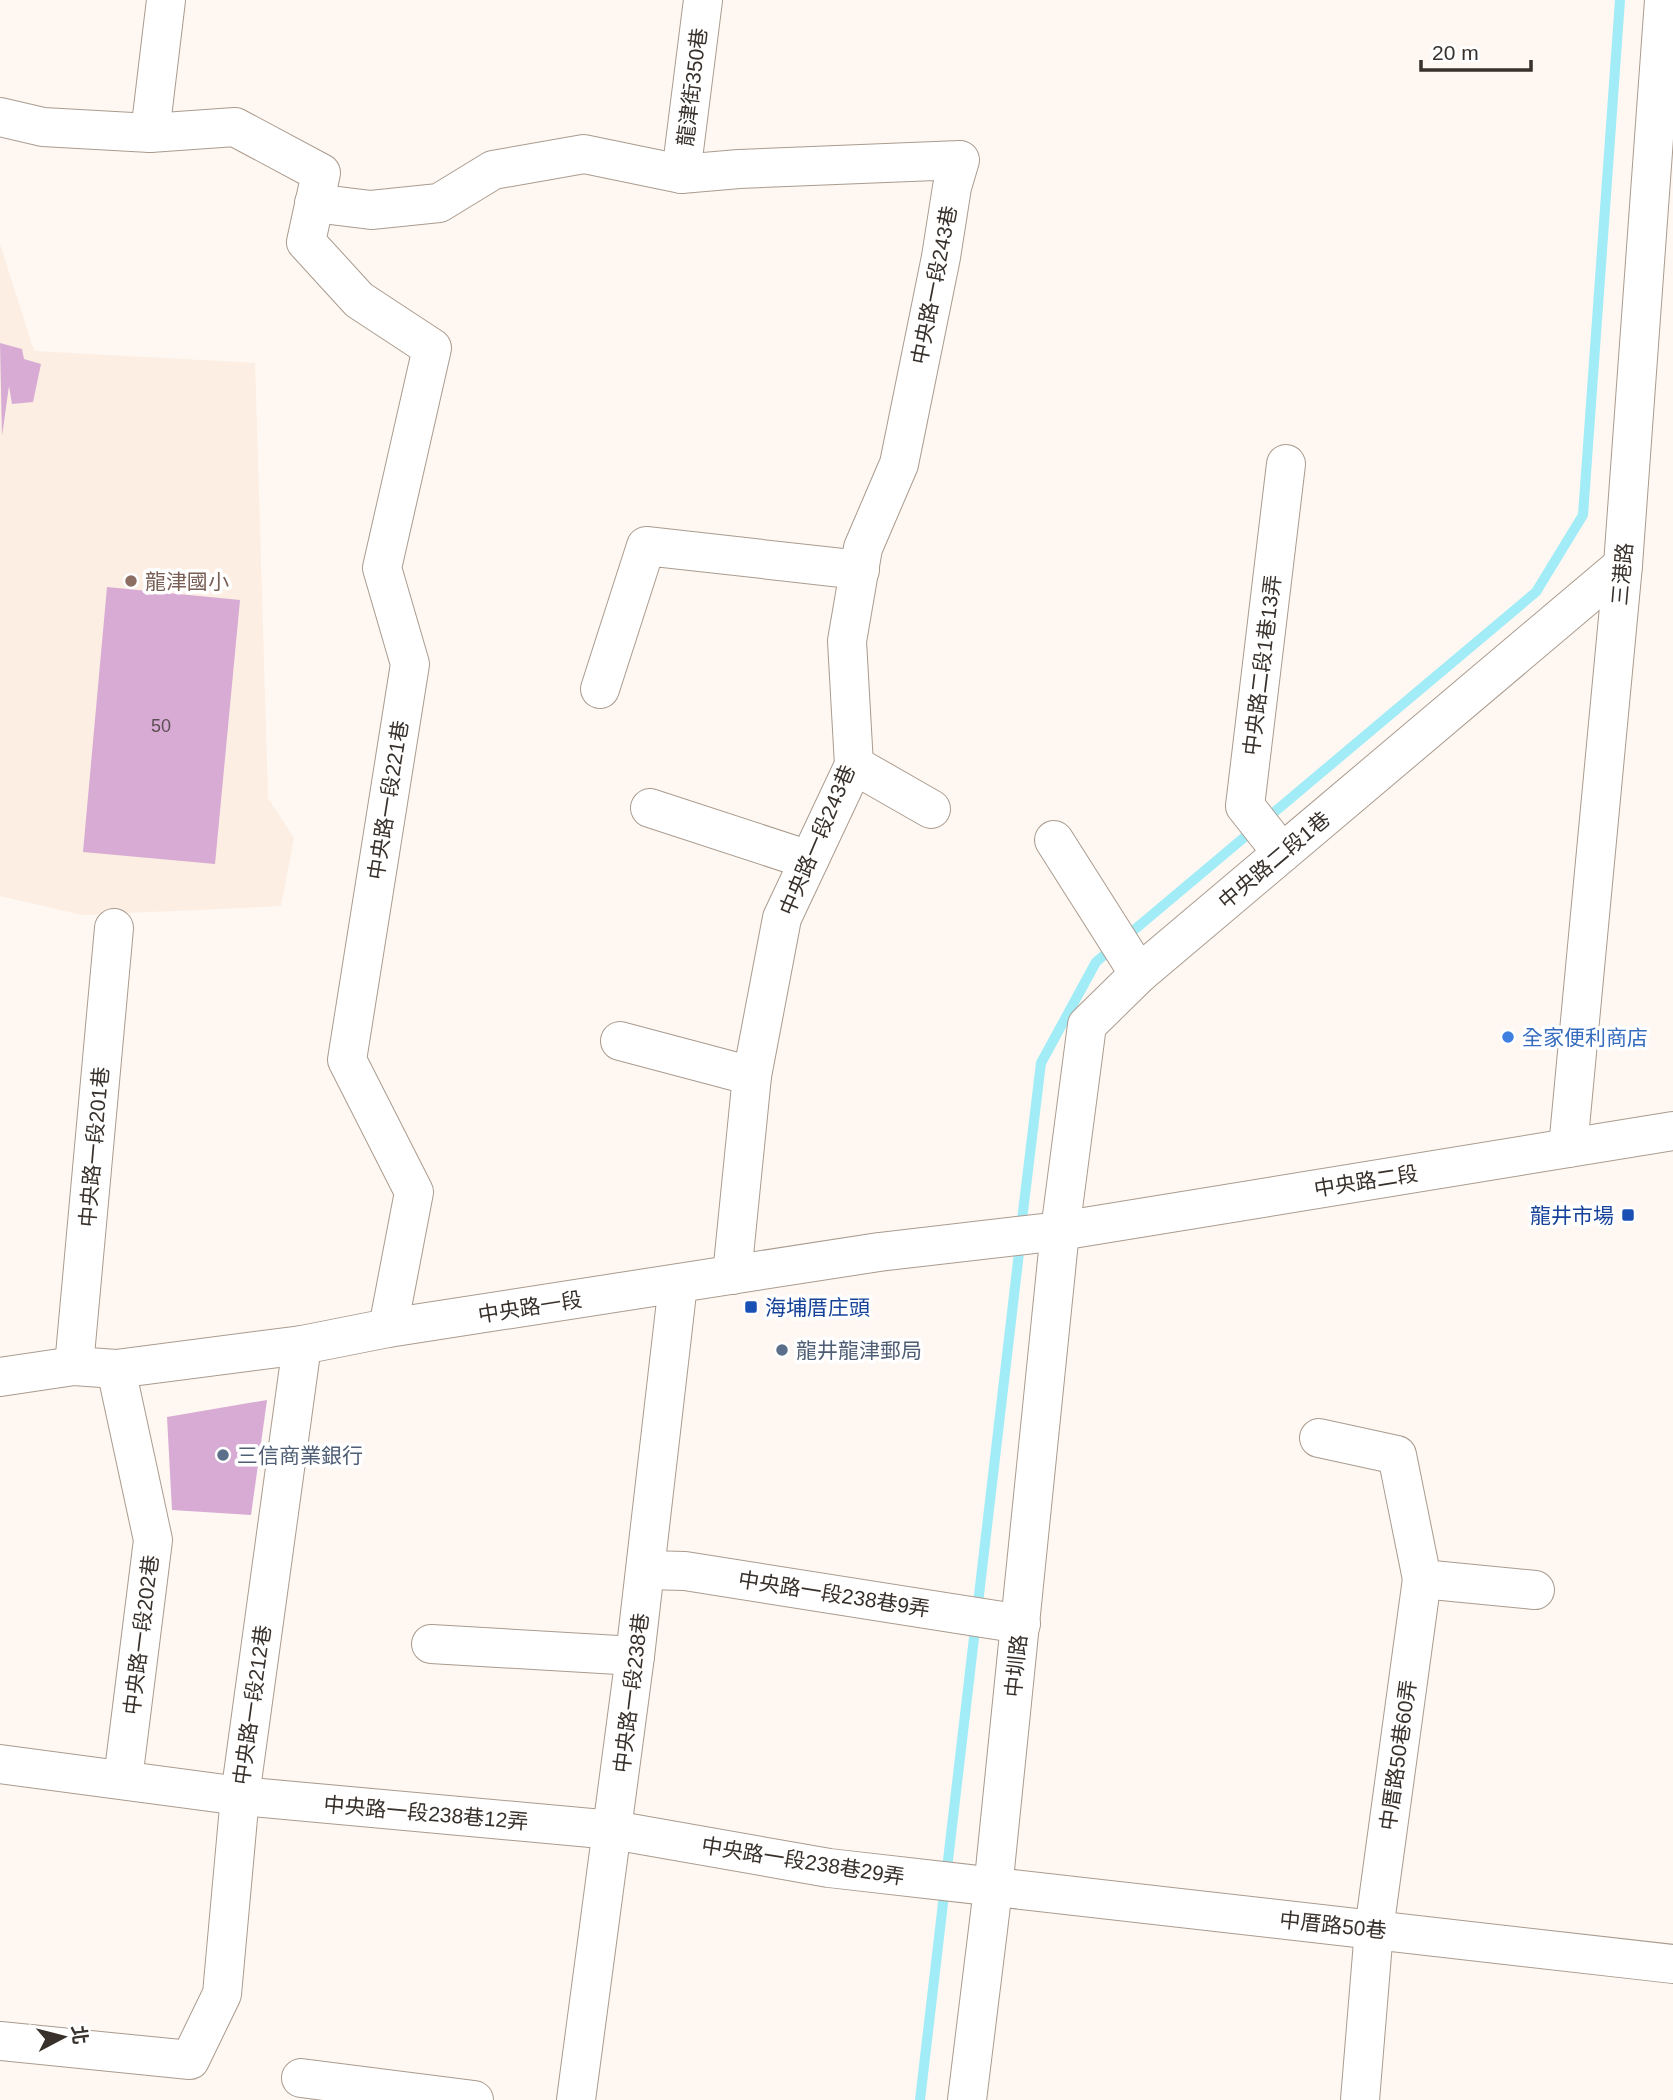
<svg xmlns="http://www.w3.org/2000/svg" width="1673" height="2100" viewBox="0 0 1673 2100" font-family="Arial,'Noto Sans TC',sans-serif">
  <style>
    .built { fill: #fceee2 }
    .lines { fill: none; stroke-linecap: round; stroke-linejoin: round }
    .stream { stroke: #a1ecf6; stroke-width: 10 }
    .building { fill: #d7abd4 }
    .minor-casing { stroke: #aa9b8e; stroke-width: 40 }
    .minor { stroke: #fff; stroke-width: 38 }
    .education-dot { fill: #8d6e63; stroke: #fff; stroke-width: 2.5 }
    .shop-dot { fill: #3f7fe0; stroke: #fff; stroke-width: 2.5 }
    .transit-dot { fill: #1a4fb4; stroke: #fff; stroke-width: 2.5 }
    .service-dot { fill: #5c6f8a; stroke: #fff; stroke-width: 2.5 }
    .labels { text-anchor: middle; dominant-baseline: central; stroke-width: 7; stroke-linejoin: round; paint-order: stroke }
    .number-label { font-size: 18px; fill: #5f4f55 }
    .street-label { font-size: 21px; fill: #37302b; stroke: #fff }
    .education-label { font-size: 21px; fill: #785e54; stroke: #fff; text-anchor: start }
    .shop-label { font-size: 21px; fill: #366cbe; stroke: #fff; text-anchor: start }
    .transit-label { font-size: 21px; fill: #164399; stroke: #fff; text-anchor: end }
    .service-label { font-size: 21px; fill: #4e5e75; stroke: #fff; text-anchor: start }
  </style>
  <rect width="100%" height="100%" fill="#fef7f2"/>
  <!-- built -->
  <polygon class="built" points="0,244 34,351 255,363 268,798 294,838 281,906 82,915 0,896"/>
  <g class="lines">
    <!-- stream -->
    <g class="stream">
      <polyline points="1021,1228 1041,1063 1096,962 1536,592 1583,515 1620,0"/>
      <polyline points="920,2100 1020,1244"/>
    </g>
  </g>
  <!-- building -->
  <g class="building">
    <polygon points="0,343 22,349 24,359 41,364 33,402 12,404 9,386 2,436"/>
    <polygon points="107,587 240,600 215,864 83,852"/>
    <polygon points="267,1400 251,1515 172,1510 167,1417"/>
  </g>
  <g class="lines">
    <defs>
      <g id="minor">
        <polyline points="0,117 43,127 150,133 235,127 321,173 306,242 359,300 432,348 382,568 410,664 347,1060 414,1192 388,1328"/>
        <polyline points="150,133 166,0"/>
        <polyline points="681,174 703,0"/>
        <polyline points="314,203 371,210 439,203 493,170 584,154 681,174 739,169 960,160 952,187 941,257 899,464 863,548 847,641 854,765 782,918 752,1076 732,1275"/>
        <polyline points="600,689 646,546 860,570"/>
        <polyline points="854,765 931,809"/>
        <polyline points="650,808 809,860"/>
        <polyline points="1054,840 1139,974"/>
        <polyline points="1282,853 1245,806 1286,464"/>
        <polyline points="620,1041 752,1076"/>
        <polyline points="1568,1148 1623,565 1664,0"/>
        <polyline points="74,1366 114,928"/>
        <polyline points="116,1369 153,1540 123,1779"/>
        <polyline points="0,1377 74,1366 116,1369 302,1345 388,1328 879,1252 1060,1231 1673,1131"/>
        <polyline points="1319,1438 1397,1455 1422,1579 1535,1590"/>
        <polyline points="646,1570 685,1571 1021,1624"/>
        <polyline points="431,1644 635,1656"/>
        <polyline points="0,1764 240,1796 613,1830 829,1868 1673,1964"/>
        <polyline points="0,2041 190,2060 222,1994 240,1796 302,1345"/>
        <polyline points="301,2078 474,2100"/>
        <polyline points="576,2100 635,1656 678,1284"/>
        <polyline points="967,2100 993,1889 1060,1231 1087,1025 1139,974 1623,565"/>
        <polyline points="1360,2100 1374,1930 1422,1579"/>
      </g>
    </defs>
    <!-- minor casing -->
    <use href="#minor" class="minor-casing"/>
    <!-- minor -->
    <use href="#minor" class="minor"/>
  </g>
  <!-- markers -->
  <circle class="education-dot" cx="131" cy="581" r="7"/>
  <circle class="shop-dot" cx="1508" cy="1037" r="7"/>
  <g class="transit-dot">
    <rect x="1621" y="1208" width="14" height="14" rx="3.5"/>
    <rect x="744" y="1300" width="14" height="14" rx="3.5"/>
  </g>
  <g class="service-dot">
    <circle cx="782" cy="1350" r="7"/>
    <circle cx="223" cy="1455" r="7"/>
  </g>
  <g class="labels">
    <!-- number labels -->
    <g class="number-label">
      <text x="161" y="726">50</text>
    </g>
    <!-- street labels -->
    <g class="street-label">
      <text transform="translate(692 87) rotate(-83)">龍津街350巷</text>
      <text transform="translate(934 285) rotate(-79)">中央路一段243巷</text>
      <text transform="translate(1622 574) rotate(-85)">三港路</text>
      <text transform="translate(1262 665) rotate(-83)">中央路二段1巷13弄</text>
      <text transform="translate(388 800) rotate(-81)">中央路一段221巷</text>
      <text transform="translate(817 840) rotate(-67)">中央路一段243巷</text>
      <text transform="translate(1274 860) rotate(-40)">中央路二段1巷</text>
      <text transform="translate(94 1147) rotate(-85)">中央路一段201巷</text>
      <text transform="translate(1366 1181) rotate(-9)">中央路二段</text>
      <text transform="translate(530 1307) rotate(-9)">中央路一段</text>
      <text transform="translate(834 1594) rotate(9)">中央路一段238巷9弄</text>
      <text transform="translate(141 1635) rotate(-83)">中央路一段202巷</text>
      <text transform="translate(1016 1666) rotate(-84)">中圳路</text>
      <text transform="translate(631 1693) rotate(-83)">中央路一段238巷</text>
      <text transform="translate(252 1705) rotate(-82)">中央路一段212巷</text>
      <text transform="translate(1398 1755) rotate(-82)">中厝路50巷60弄</text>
      <text transform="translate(426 1813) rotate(5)">中央路一段238巷12弄</text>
      <text transform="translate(803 1861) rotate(9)">中央路一段238巷29弄</text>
      <text transform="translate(1333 1925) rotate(6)">中厝路50巷</text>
    </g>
    <!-- education labels -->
    <g class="education-label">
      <text x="145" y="581">龍津國小</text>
    </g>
    <!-- shop labels -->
    <g class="shop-label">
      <text x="1522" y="1037">全家便利商店</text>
    </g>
    <!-- transit labels -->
    <g class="transit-label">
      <text x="1614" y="1215">龍井市場</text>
      <text x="765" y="1307" text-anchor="start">海埔厝庄頭</text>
    </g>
    <!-- service labels -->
    <g class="service-label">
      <text x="796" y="1350">龍井龍津郵局</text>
      <text x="237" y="1455">三信商業銀行</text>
    </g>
  </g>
  <!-- north arrow -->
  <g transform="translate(63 2037) rotate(83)" stroke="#ffffff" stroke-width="5" paint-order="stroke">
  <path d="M0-5L12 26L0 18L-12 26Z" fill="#37302b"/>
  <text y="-10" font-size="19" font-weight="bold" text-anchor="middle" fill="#37302b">北</text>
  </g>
  <!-- scale -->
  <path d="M1421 60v10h110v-10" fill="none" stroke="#37302b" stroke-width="3.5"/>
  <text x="1432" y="60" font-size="21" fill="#37302b" stroke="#ffffff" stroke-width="5" paint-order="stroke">20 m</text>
</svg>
